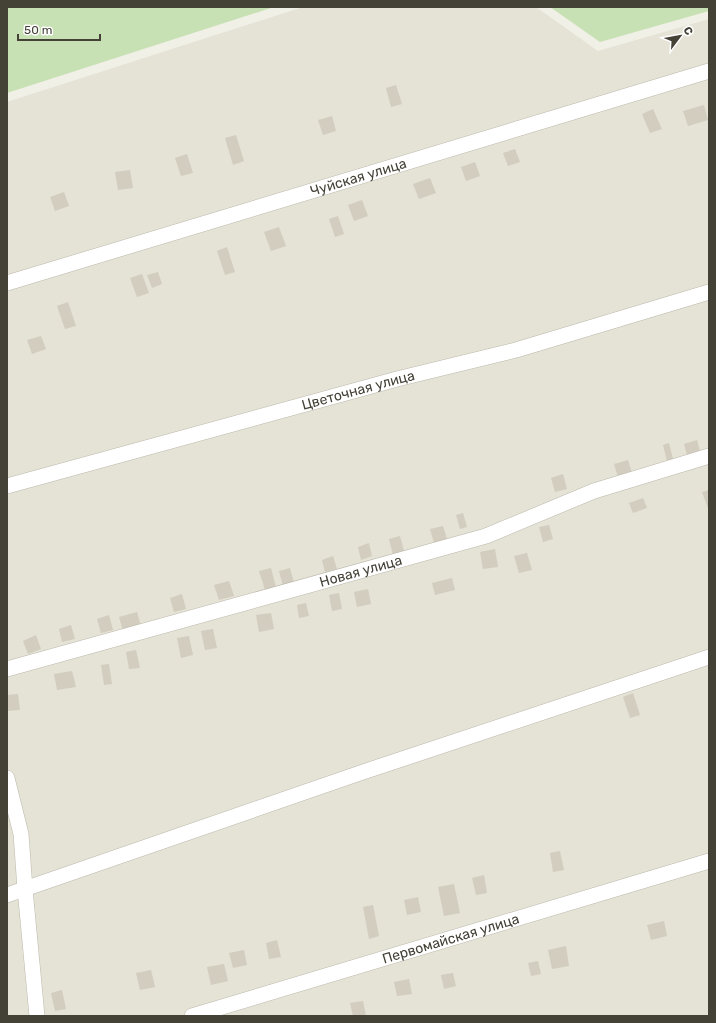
<svg xmlns="http://www.w3.org/2000/svg" width="716" height="1023" viewBox="0 0 716 1023" font-family="Rubik,sans-serif">
  <style>
    .residential { fill: #e5e2d6 }
    .green { fill: #c7e1b4 }
    .building { fill: #d2cdbe }
    .lines { fill: none; stroke-linecap: round; stroke-linejoin: round }
    .minor-casing { stroke: #bcb8ab; stroke-width: 16 }
    .minor { stroke: #fff; stroke-width: 15 }
    .labels { text-anchor: middle; dominant-baseline: central; stroke-width: 3; stroke-linejoin: round; paint-order: stroke }
    .street-label { font-size: 14px; fill: #444137; stroke: #fff }
  </style>
  <rect width="100%" height="100%" fill="#f1f0e7"/>
  <!-- residential -->
  <polygon class="residential" points="303,7 536,7 598,51 709,19 709,1016 7,1016 7,102"/>
  <!-- green -->
  <g class="green">
    <polygon points="7,7 274,7 7,93"/>
    <polygon points="550,7 709,7 709,11 600,42"/>
  </g>
  <!-- building -->
  <g class="building">
    <polygon points="396,85 402,104 391,107 386,88"/>
    <polygon points="704,105 708,120 688,126 683,111"/>
    <polygon points="653,109 662,129 650,133 642,114"/>
    <polygon points="332,116 336,131 323,135 318,120"/>
    <polygon points="236,135 244,161 233,165 225,138"/>
    <polygon points="515,149 520,162 508,166 503,153"/>
    <polygon points="187,154 193,173 181,176 175,158"/>
    <polygon points="475,162 480,176 466,181 461,167"/>
    <polygon points="130,170 133,188 118,190 115,172"/>
    <polygon points="430,178 436,193 419,199 413,184"/>
    <polygon points="64,192 69,206 55,211 50,197"/>
    <polygon points="362,200 368,216 354,221 348,205"/>
    <polygon points="338,216 344,234 335,237 329,219"/>
    <polygon points="279,227 286,246 271,251 264,232"/>
    <polygon points="227,247 235,272 225,275 217,251"/>
    <polygon points="158,272 162,284 152,288 147,275"/>
    <polygon points="142,274 149,293 137,297 130,278"/>
    <polygon points="68,302 76,326 65,329 57,306"/>
    <polygon points="41,336 46,349 32,354 27,340"/>
    <polygon points="697,440 701,455 688,459 684,444"/>
    <polygon points="669,443 673,459 667,461 663,445"/>
    <polygon points="628,460 632,473 618,477 614,464"/>
    <polygon points="563,474 567,489 555,492 551,478"/>
    <polygon points="709,490 709,511 702,492"/>
    <polygon points="643,498 647,508 633,513 629,503"/>
    <polygon points="463,513 467,527 460,529 456,515"/>
    <polygon points="549,525 553,539 543,542 539,527"/>
    <polygon points="443,526 447,539 434,543 430,529"/>
    <polygon points="400,536 404,551 393,555 389,539"/>
    <polygon points="369,543 372,556 361,560 358,547"/>
    <polygon points="495,549 498,567 483,569 480,552"/>
    <polygon points="527,553 532,570 519,573 514,556"/>
    <polygon points="333,556 337,569 325,572 322,560"/>
    <polygon points="271,568 276,587 265,590 259,571"/>
    <polygon points="290,568 294,583 283,586 279,571"/>
    <polygon points="452,578 455,590 435,595 432,583"/>
    <polygon points="229,581 234,596 219,600 214,585"/>
    <polygon points="368,589 371,604 357,607 354,592"/>
    <polygon points="339,593 342,609 332,611 329,595"/>
    <polygon points="182,594 186,609 174,612 170,598"/>
    <polygon points="306,603 309,616 299,618 297,605"/>
    <polygon points="137,612 141,626 123,631 119,617"/>
    <polygon points="271,613 274,629 259,632 256,615"/>
    <polygon points="109,615 113,630 101,633 97,619"/>
    <polygon points="71,625 75,639 62,642 59,629"/>
    <polygon points="213,629 217,648 205,650 201,631"/>
    <polygon points="36,635 41,649 28,654 23,641"/>
    <polygon points="189,636 193,655 181,658 177,638"/>
    <polygon points="136,650 140,668 129,669 126,652"/>
    <polygon points="109,664 112,684 104,685 101,665"/>
    <polygon points="72,671 76,687 57,690 54,674"/>
    <polygon points="633,693 640,715 630,718 623,697"/>
    <polygon points="18,694 20,710 7,711 7,695"/>
    <polygon points="560,851 564,870 553,872 550,853"/>
    <polygon points="484,875 487,893 476,895 472,878"/>
    <polygon points="454,884 460,913 444,916 438,887"/>
    <polygon points="418,897 421,912 407,915 404,900"/>
    <polygon points="373,905 379,936 369,939 363,907"/>
    <polygon points="664,921 667,936 651,940 647,925"/>
    <polygon points="277,940 281,957 269,959 266,943"/>
    <polygon points="566,946 569,966 552,969 548,950"/>
    <polygon points="244,950 247,965 233,968 229,953"/>
    <polygon points="538,961 541,974 531,976 528,963"/>
    <polygon points="224,964 228,981 211,985 207,967"/>
    <polygon points="151,970 155,987 140,990 136,973"/>
    <polygon points="453,973 456,986 444,989 441,975"/>
    <polygon points="409,979 412,994 397,996 394,982"/>
    <polygon points="62,990 66,1009 55,1011 51,993"/>
    <polygon points="363,1001 366,1016 353,1016 350,1003"/>
  </g>
  <g class="lines">
    <defs>
      <g id="minor">
        <path id="s1" d="M7,283L709,71"/>
        <path id="s2" d="M7,486L397,379L516,350L709,292"/>
        <path id="s3" d="M7,669L486,536L594,491L709,456"/>
        <polyline points="7,778 21,834 25,889 37,1016"/>
        <polyline points="7,895 363,772 709,657"/>
        <path id="s4" d="M192,1016L709,861"/>
      </g>
    </defs>
    <!-- minor casing -->
    <use href="#minor" class="minor-casing"/>
    <!-- minor -->
    <use href="#minor" class="minor"/>
  </g>
  <g class="labels">
    <!-- street labels -->
    <g class="street-label">
      <text stroke="none"><textPath href="#s1" startOffset="367">Чуйская улица</textPath></text>
      <text stroke="none"><textPath href="#s2" startOffset="364">Цветочная улица</textPath></text>
      <text stroke="none"><textPath href="#s3" startOffset="367">Новая улица</textPath></text>
      <text stroke="none"><textPath href="#s4" startOffset="270">Первомайская улица</textPath></text>
    </g>
  </g>
  <!-- border -->
  <rect width="716" height="1023" fill="none" stroke="#444137" stroke-width="16"/>
  <!-- north arrow -->
  <g transform="translate(680 36) rotate(58)" stroke="#ffffff" stroke-width="3" paint-order="stroke">
  <path d="M0-3L7 15L0 10L-7 15Z" fill="#444137"/>
  <text y="-6" font-size="11" font-weight="bold" text-anchor="middle" fill="#444137">С</text>
  </g>
  <!-- scale -->
  <path d="M18 34v6h82v-6" fill="none" stroke="#444137" stroke-width="2"/>
  <text x="24" y="34" font-size="12" fill="#444137" stroke="#ffffff" stroke-width="3" paint-order="stroke">50 m</text>
</svg>
